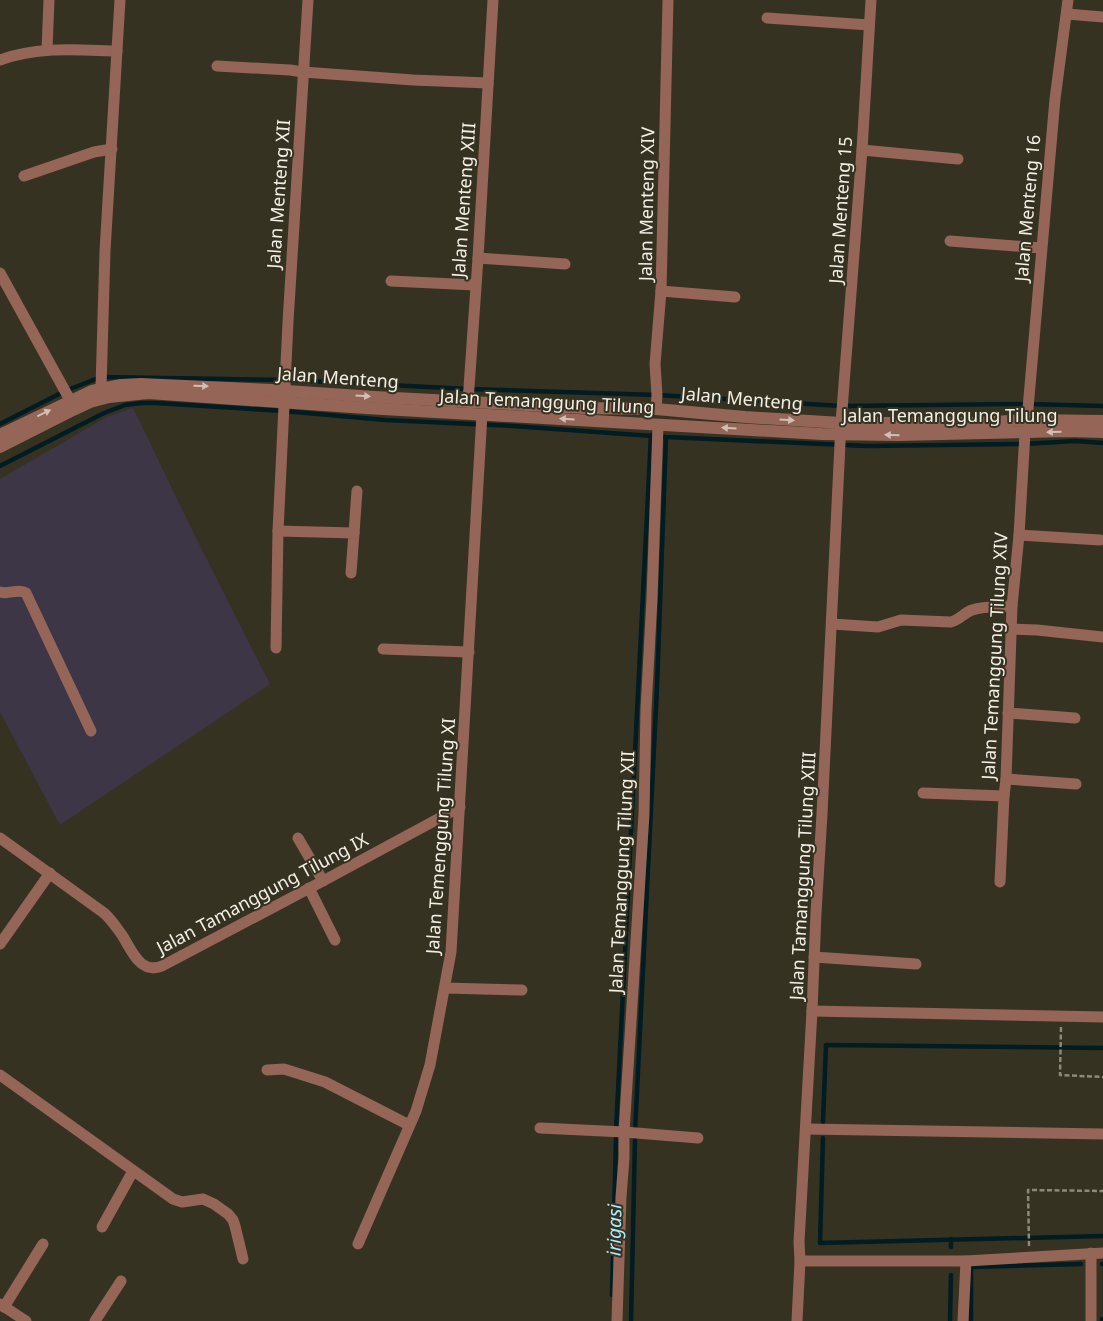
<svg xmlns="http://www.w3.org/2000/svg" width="1103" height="1321" viewBox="0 0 1103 1321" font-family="'Noto Sans',sans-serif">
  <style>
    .education { fill: #3d3647 }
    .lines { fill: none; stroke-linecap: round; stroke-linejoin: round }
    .stream { stroke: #011c22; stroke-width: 4.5 }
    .path { stroke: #8c897b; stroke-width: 2.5; stroke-dasharray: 5 2.5; stroke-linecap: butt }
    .minor { stroke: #956557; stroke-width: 11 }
    .tertiary { stroke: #956557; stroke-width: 12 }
    .oneway { fill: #d1bfb3 }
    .labels { text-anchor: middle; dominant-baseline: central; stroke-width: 4; stroke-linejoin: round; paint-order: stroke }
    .street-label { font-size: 18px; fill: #f2efe5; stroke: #363222 }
    .water-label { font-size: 19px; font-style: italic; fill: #aaedfe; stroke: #363222 }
  </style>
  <rect width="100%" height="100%" fill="#363222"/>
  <!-- education -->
  <polygon class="education" points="133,408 196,538 270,684 60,825 0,712 0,479 107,417"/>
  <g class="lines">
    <!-- stream -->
    <g class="stream">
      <polyline points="0,424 65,391 101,377 286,380 469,389 657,395 842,406 1028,404 1103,406"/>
      <polyline points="0,466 104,413 125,405 142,403 156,403 284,411 385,420 513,426 666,437 867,446 1024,444 1075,441 1103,443"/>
      <polyline points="823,1122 826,1045 1103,1048"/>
      <polyline points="616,1130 651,435"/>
      <polyline points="635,1132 657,687 666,437"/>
      <polyline points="823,1138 820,1243 1103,1236"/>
      <polyline points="951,1239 951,1247"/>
      <polyline points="1102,1264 1103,1264"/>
      <polyline points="612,1295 616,1138"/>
      <polyline points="1102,1319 1102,1321"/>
      <polyline points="631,1321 635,1139"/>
      <polyline points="950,1321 951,1275"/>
      <polyline points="971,1321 971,1267 1081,1264"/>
    </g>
    <!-- path -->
    <g class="path">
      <polyline points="1061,1027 1060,1075 1103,1077"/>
      <polyline points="1029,1246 1028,1190 1103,1191"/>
    </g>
    <!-- minor -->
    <g class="minor">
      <polyline points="1067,14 1103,17"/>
      <polyline points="767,18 869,25"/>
      <polyline points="47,50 49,0"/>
      <path d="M0,60C39,46 76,50 117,51"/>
      <polyline points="217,66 290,70 303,72 413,80 488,83"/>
      <polyline points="862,150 958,159"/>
      <polyline points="24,176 94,152 112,149"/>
      <polyline points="950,241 1041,248"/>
      <polyline points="478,258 565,264"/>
      <polyline points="0,273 70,400"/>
      <polyline points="391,281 475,285"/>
      <polyline points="661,291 735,297"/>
      <polyline points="101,388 105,251 120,0"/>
      <polyline points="468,402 478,258 493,0"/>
      <polyline points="656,409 657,395 655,364 661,291 668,0"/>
      <polyline points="1027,420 1055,99 1068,0"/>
      <polyline points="278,531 354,533 351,573"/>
      <polyline points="354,533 357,491"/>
      <polyline points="1019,535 1100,540"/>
      <path d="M0,592C9,595 18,588 26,593L91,731"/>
      <path d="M832,624L878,627L901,620L951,622C959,620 964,613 972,610C985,606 999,607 1012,606"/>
      <polyline points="1012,629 1037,630 1103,637"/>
      <polyline points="276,648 278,531 288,322 308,0"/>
      <polyline points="383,649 469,652"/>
      <polyline points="1008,713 1075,718"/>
      <polyline points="1006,779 1076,784"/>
      <polyline points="923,793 1004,796"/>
      <path d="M0,838L104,913C111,919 116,927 122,935C131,949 140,975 162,966L323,881L460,807"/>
      <polyline points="298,838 323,881"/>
      <polyline points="1000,882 1004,796 1006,779 1012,606 1019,535 1025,433"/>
      <polyline points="309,888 335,940"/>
      <polyline points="0,944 50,873"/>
      <polyline points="814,957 916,964"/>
      <polyline points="445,988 522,990"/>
      <polyline points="812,1011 1103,1017"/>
      <polyline points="267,1070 284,1069 325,1082 409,1125"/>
      <polyline points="0,1075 173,1199 182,1202 203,1199 214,1204 228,1214 233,1220 235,1226 243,1259"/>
      <polyline points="540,1128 624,1132 698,1138"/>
      <polyline points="806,1129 1103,1134"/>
      <polyline points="102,1227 133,1171"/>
      <polyline points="358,1244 416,1111 430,1065 451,952 482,414"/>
      <polyline points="1091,1253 1091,1321"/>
      <polyline points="800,1261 966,1261 1103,1253"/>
      <polyline points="0,1304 26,1321"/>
      <polyline points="4,1307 43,1244"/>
      <polyline points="95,1321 121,1281"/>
      <polyline points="617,1321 621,1197 624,1158 624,1132 644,814 646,709 652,598 658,425"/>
      <polyline points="797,1321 800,1261 799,1242 812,1011 816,913 822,814 841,423 862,150 871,0"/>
      <polyline points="963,1321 966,1261"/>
    </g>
    <!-- tertiary -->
    <g class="tertiary">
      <polyline points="0,435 92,391 121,385 141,384 272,390 375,397 585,408 656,409 745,417 841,423 976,423 1027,420 1103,421"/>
      <polyline points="0,447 73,410 90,402 109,397 148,393 366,408 822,434 898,435 1067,431 1103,432"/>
    </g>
  </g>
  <!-- one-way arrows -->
  <defs><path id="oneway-solid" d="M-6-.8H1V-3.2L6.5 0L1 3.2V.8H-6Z" transform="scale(1.25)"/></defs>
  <g class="oneway">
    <use href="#oneway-solid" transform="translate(201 386) rotate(2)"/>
    <use href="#oneway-solid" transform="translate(363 396) rotate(4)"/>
    <use href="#oneway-solid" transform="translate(44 413) rotate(-26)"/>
    <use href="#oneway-solid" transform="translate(567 419) rotate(-177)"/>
    <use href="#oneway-solid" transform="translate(787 420) rotate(4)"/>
    <use href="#oneway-solid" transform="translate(729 428) rotate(-177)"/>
    <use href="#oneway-solid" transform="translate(1054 432) rotate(178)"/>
    <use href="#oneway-solid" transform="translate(892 435) rotate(-179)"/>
  </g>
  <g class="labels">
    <!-- street labels -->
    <g class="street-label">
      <text transform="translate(278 194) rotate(-86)">Jalan Menteng XII</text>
      <text transform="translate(463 200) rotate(-86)">Jalan Menteng XIII</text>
      <text transform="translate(646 204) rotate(-89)">Jalan Menteng XIV</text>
      <text transform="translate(1027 208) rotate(-85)">Jalan Menteng 16</text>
      <text transform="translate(840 210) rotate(-86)">Jalan Menteng 15</text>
      <text transform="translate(338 377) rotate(4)">Jalan Menteng</text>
      <text transform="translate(742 398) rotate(5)">Jalan Menteng</text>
      <text transform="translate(547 401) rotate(3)">Jalan Temanggung Tilung</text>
      <text x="950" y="415">Jalan Temanggung Tilung</text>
      <text transform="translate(994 656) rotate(-87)">Jalan Temanggung Tilung XIV</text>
      <text transform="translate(440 836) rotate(-86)">Jalan Temenggung Tilung XI</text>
      <text transform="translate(621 872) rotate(-87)">Jalan Temanggung Tilung XII</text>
      <text transform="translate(802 876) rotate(-87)">Jalan Tamanggung Tilung XIII</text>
      <text transform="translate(262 893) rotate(-28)">Jalan Tamanggung Tilung IX</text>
    </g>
    <!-- water labels -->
    <g class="water-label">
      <text transform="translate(614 1230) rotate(-89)">irigasi</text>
    </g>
  </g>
</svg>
